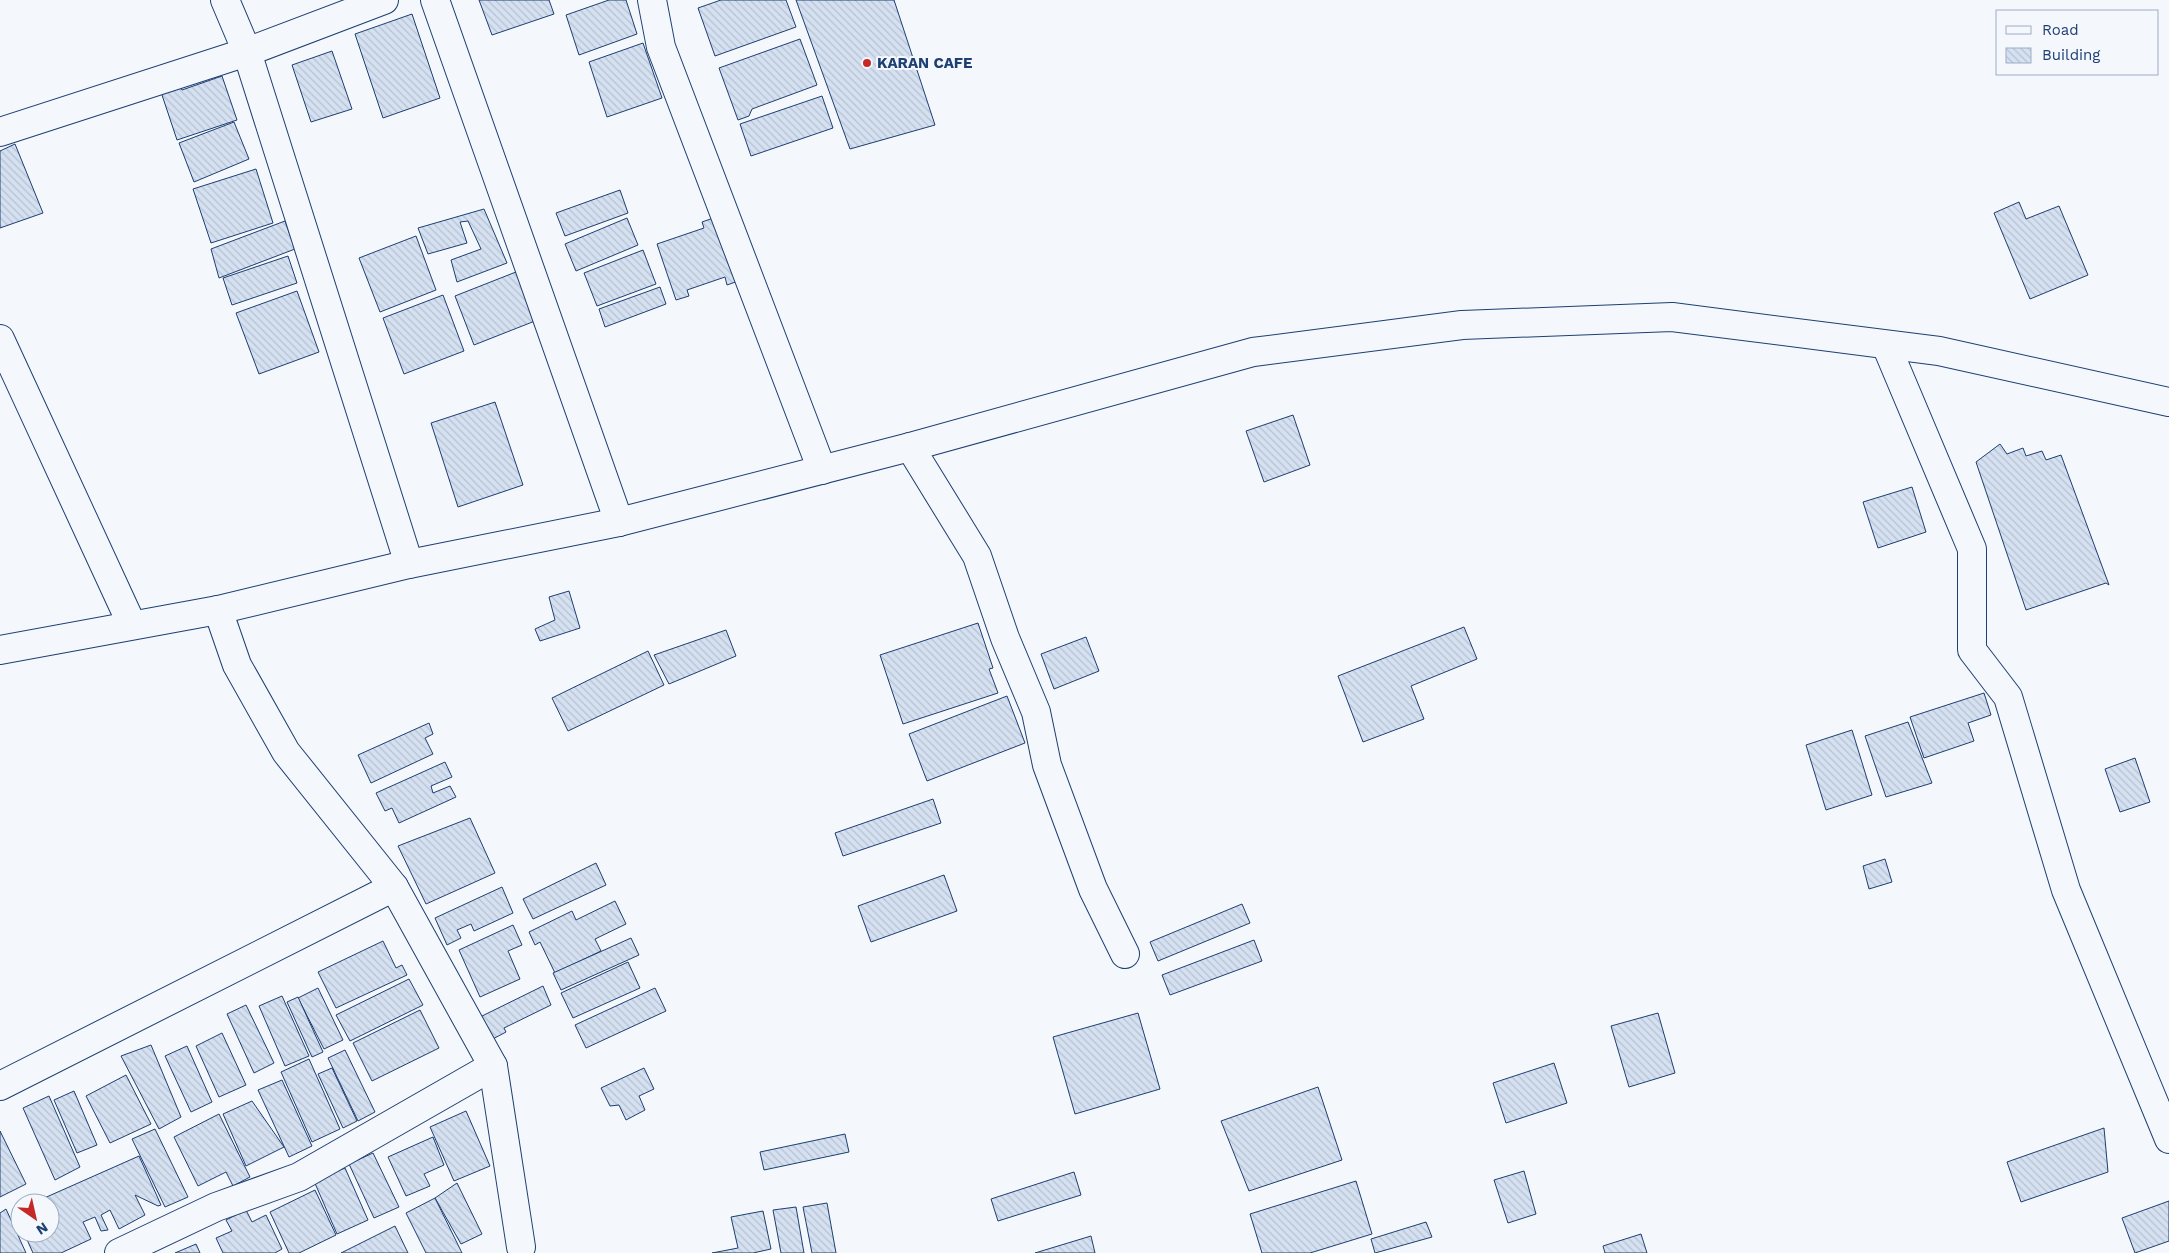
<svg xmlns="http://www.w3.org/2000/svg" width="2169" height="1253" viewBox="0 0 2169 1253" font-family="'Work Sans',sans-serif">
  <style>
    .building { fill: url(#building-back-hatch); stroke: #1d3f73 }
    .lines { fill: none; stroke-linecap: round; stroke-linejoin: round }
    .minor-casing { stroke: #1d3f73; stroke-width: 30 }
    .secondary-casing { stroke: #1d3f73; stroke-width: 30 }
    .minor { stroke: #f4f7fb; stroke-width: 28 }
    .secondary { stroke: #f4f7fb; stroke-width: 28 }
    .poi-dot { fill: #c62828; stroke: #f4f7fb; stroke-width: 2 }
    .labels { text-anchor: middle; dominant-baseline: central; stroke-width: 4; stroke-linejoin: round; paint-order: stroke }
    .poi-label { font-size: 15px; font-weight: bold; fill: #1d3f73; stroke: #f4f7fb; text-anchor: start }
  </style>
  <defs>
    <pattern id="building-back-hatch" width="6" height="6" patternUnits="userSpaceOnUse" patternTransform="scale(1.25)"><rect width="6" height="6" fill="#d5e0f0"/><path d="M-1 5l2 2M0 0l6 6M5-1l2 2" fill="none" stroke="#b6c1d1"/></pattern>
  </defs>
  <rect width="100%" height="100%" fill="#f4f7fb"/>
  <!-- building -->
  <g class="building">
    <polygon points="479,0 549,0 554,14 492,35"/>
    <polygon points="609,0 626,0 637,34 579,55 566,15"/>
    <polygon points="721,0 786,0 796,27 715,56 698,8"/>
    <polygon points="796,0 894,0 935,125 850,149"/>
    <polygon points="412,14 440,98 383,118 355,34"/>
    <polygon points="800,39 817,85 752,109 749,116 738,120 719,68"/>
    <polygon points="643,43 662,98 607,117 589,62"/>
    <polygon points="332,51 352,109 311,122 292,65"/>
    <polygon points="222,76 237,120 177,140 160,89 178,83 182,90"/>
    <polygon points="822,96 833,128 751,156 740,124"/>
    <polygon points="234,122 249,159 194,182 179,143"/>
    <polygon points="15,144 43,213 0,228 0,151"/>
    <polygon points="256,169 273,223 211,243 193,189"/>
    <polygon points="620,190 628,213 565,236 556,213"/>
    <polygon points="2019,202 2026,219 2059,206 2088,275 2030,299 1994,213"/>
    <polygon points="484,209 507,263 457,282 451,260 481,249 468,221 460,222 467,243 428,254 418,228"/>
    <polygon points="722,215 744,279 727,285 725,277 687,290 689,296 676,300 657,244 704,228 702,222"/>
    <polygon points="627,218 638,245 576,271 565,244"/>
    <polygon points="285,221 295,249 219,278 211,249"/>
    <polygon points="416,236 436,290 380,312 359,258"/>
    <polygon points="643,250 656,284 597,306 584,273"/>
    <polygon points="288,256 297,283 232,305 223,278"/>
    <polygon points="521,270 540,319 474,345 455,296"/>
    <polygon points="660,287 666,304 605,327 599,309"/>
    <polygon points="297,291 319,352 259,374 236,313"/>
    <polygon points="443,295 464,351 404,374 383,318"/>
    <polygon points="495,402 523,485 458,507 431,423"/>
    <polygon points="1293,415 1310,465 1264,482 1246,431"/>
    <polygon points="2000,444 2007,454 2023,448 2026,456 2042,451 2046,460 2061,455 2109,585 2106,583 2026,610 1976,462"/>
    <polygon points="1912,487 1926,532 1878,548 1863,502"/>
    <polygon points="569,591 580,628 540,641 535,629 555,620 549,597"/>
    <polygon points="978,623 993,668 989,669 998,693 903,724 880,655"/>
    <polygon points="1464,627 1477,659 1411,686 1424,719 1363,742 1338,676"/>
    <polygon points="726,630 736,656 669,684 654,655"/>
    <polygon points="1086,637 1099,671 1054,689 1041,654"/>
    <polygon points="648,651 664,685 568,731 552,698"/>
    <polygon points="1984,693 1991,715 1968,723 1974,741 1924,758 1910,717"/>
    <polygon points="1007,696 1025,743 927,781 909,734"/>
    <polygon points="1908,722 1932,783 1886,797 1865,736"/>
    <polygon points="429,723 433,734 425,738 433,754 371,783 358,755"/>
    <polygon points="1852,730 1872,795 1826,810 1806,745"/>
    <polygon points="2135,758 2150,802 2120,812 2105,769"/>
    <polygon points="445,762 452,777 431,786 433,793 450,786 456,797 399,823 392,808 385,811 376,793"/>
    <polygon points="933,799 941,823 843,856 835,833"/>
    <polygon points="470,818 495,873 426,904 398,846"/>
    <polygon points="1885,859 1892,882 1869,889 1863,866"/>
    <polygon points="596,863 606,885 533,919 523,899"/>
    <polygon points="944,875 957,911 871,942 858,906"/>
    <polygon points="502,887 513,913 474,931 471,924 457,930 461,938 447,945 435,918"/>
    <polygon points="615,901 626,924 595,939 601,951 555,973 540,942 535,945 529,932 572,911 576,920"/>
    <polygon points="1242,904 1250,923 1158,961 1150,942"/>
    <polygon points="513,925 522,945 508,951 520,979 480,997 459,950"/>
    <polygon points="631,938 639,955 561,990 553,973"/>
    <polygon points="1254,940 1262,961 1170,995 1162,975"/>
    <polygon points="383,941 396,968 402,965 407,975 336,1008 318,972"/>
    <polygon points="628,962 640,988 573,1018 561,993"/>
    <polygon points="409,979 423,1005 350,1041 336,1015"/>
    <polygon points="543,986 551,1005 504,1028 506,1032 489,1041 478,1018"/>
    <polygon points="318,988 343,1040 324,1049 298,998"/>
    <polygon points="655,988 666,1011 586,1048 575,1025"/>
    <polygon points="282,996 309,1056 285,1066 259,1006"/>
    <polygon points="298,997 323,1052 312,1057 287,1002"/>
    <polygon points="246,1005 274,1063 254,1073 227,1014"/>
    <polygon points="420,1010 439,1048 372,1081 353,1043"/>
    <polygon points="1138,1013 1160,1089 1075,1114 1053,1037"/>
    <polygon points="1658,1013 1675,1073 1629,1087 1611,1026"/>
    <polygon points="222,1033 246,1085 219,1097 196,1046"/>
    <polygon points="151,1045 181,1117 159,1129 121,1056"/>
    <polygon points="187,1046 212,1102 191,1112 165,1056"/>
    <polygon points="345,1050 375,1112 358,1121 328,1058"/>
    <polygon points="309,1059 340,1129 312,1142 281,1072"/>
    <polygon points="1554,1063 1567,1103 1506,1123 1493,1083"/>
    <polygon points="332,1068 357,1121 343,1128 318,1074"/>
    <polygon points="644,1068 654,1089 639,1096 645,1110 626,1120 619,1105 610,1106 601,1088"/>
    <polygon points="126,1075 151,1124 110,1143 86,1096"/>
    <polygon points="282,1080 312,1146 289,1157 258,1090"/>
    <polygon points="1318,1087 1342,1160 1249,1191 1221,1121"/>
    <polygon points="74,1091 97,1145 77,1153 54,1100"/>
    <polygon points="49,1096 80,1167 55,1180 23,1108"/>
    <polygon points="252,1101 284,1147 246,1166 223,1114"/>
    <polygon points="466,1111 490,1166 454,1181 430,1127"/>
    <polygon points="219,1114 250,1177 233,1186 226,1172 198,1186 174,1137"/>
    <polygon points="2104,1128 2108,1172 2021,1202 2007,1162"/>
    <polygon points="155,1129 188,1197 165,1207 132,1139"/>
    <polygon points="0,1131 26,1184 0,1197"/>
    <polygon points="845,1134 849,1152 764,1170 760,1152"/>
    <polygon points="433,1137 444,1165 424,1174 430,1186 406,1196 388,1157"/>
    <polygon points="373,1153 399,1207 374,1218 349,1164"/>
    <polygon points="139,1156 161,1205 158,1206 135,1195 145,1215 119,1229 110,1210 101,1215 108,1230 101,1231 95,1217 83,1222 91,1239 61,1253 33,1253 24,1233 50,1233 50,1203 33,1203"/>
    <polygon points="345,1168 368,1220 337,1234 314,1181"/>
    <polygon points="1524,1171 1536,1214 1508,1223 1494,1180"/>
    <polygon points="1074,1172 1081,1195 998,1221 991,1199"/>
    <polygon points="1356,1181 1372,1234 1310,1253 1262,1253 1250,1214"/>
    <polygon points="457,1183 482,1234 461,1244 435,1198"/>
    <polygon points="315,1190 336,1235 299,1253 289,1253 270,1212"/>
    <polygon points="435,1198 462,1253 426,1253 406,1213"/>
    <polygon points="2169,1201 2169,1241 2135,1253 2122,1218"/>
    <polygon points="827,1203 836,1253 812,1253 803,1207"/>
    <polygon points="796,1207 804,1253 781,1253 773,1210"/>
    <polygon points="6,1209 26,1253 0,1253 0,1213"/>
    <polygon points="246,1210 252,1222 266,1215 282,1249 275,1253 223,1253 216,1238 232,1231 226,1220"/>
    <polygon points="763,1211 771,1249 753,1253 712,1253 738,1248 731,1217"/>
    <polygon points="1426,1222 1432,1237 1375,1253 1371,1239"/>
    <polygon points="395,1226 408,1253 341,1253"/>
    <polygon points="1641,1234 1647,1253 1605,1253 1603,1246"/>
    <polygon points="1091,1236 1095,1253 1035,1253"/>
    <polygon points="196,1244 200,1253 175,1253"/>
  </g>
  <g class="lines">
    <defs>
      <g id="minor">
        <polyline points="225,0 247,52 409,564"/>
        <polyline points="435,0 619,522"/>
        <polyline points="652,0 661,47 822,470"/>
        <polyline points="0,132 247,52 384,0"/>
        <polyline points="0,339 132,625"/>
        <polyline points="1886,345 1972,549 1972,650 2008,697 2066,890 2169,1139"/>
        <polyline points="910,447 977,556 1005,638 1036,712 1047,765 1093,889 1125,954"/>
        <polyline points="218,610 237,665 286,752 394,887 493,1066 521,1247"/>
        <polyline points="0,1086 394,887"/>
        <polyline points="119,1253 216,1207 299,1177 493,1066"/>
      </g>
      <polyline id="secondary" points="0,650 218,610 409,564 619,522 910,447 1253,352 1462,325 1672,317 1939,351 2169,402"/>
    </defs>
    <!-- minor casing -->
    <use href="#minor" class="minor-casing"/>
    <!-- secondary casing -->
    <use href="#secondary" class="secondary-casing"/>
    <!-- minor -->
    <use href="#minor" class="minor"/>
    <!-- secondary -->
    <use href="#secondary" class="secondary"/>
  </g>
  <!-- markers -->
  <circle class="poi-dot" cx="867" cy="63" r="5"/>
  <g class="labels">
    <!-- poi labels -->
    <g class="poi-label">
      <text x="877" y="63">KARAN CAFE</text>
    </g>
  </g>
  <!-- legend -->
  <rect x="1996" y="10" width="162" height="65" fill="#f4f7fb" stroke="#9eadc5"/>
  <rect x="2006" y="26" width="25" height="8" fill="#f4f7fb" stroke="#9eadc5"/>
  <text x="2042" y="35" font-size="15" fill="#1d3f73">Road</text>
  <rect x="2006" y="48" width="25" height="15" fill="url(#building-back-hatch)" stroke="#9eadc5"/>
  <text x="2042" y="60" font-size="15" fill="#1d3f73">Building</text>
  <!-- north arrow -->
  <g transform="translate(35 1218) rotate(146)"><circle r="24" fill="#f4f7fb" stroke="#9eadc5"/>
  <path d="M0-4L9 19L0 12L-9 19Z" fill="#c62828"/>
  <text y="-8" font-size="14" font-weight="bold" text-anchor="middle" fill="#1d3f73">N</text>
  </g>
</svg>
